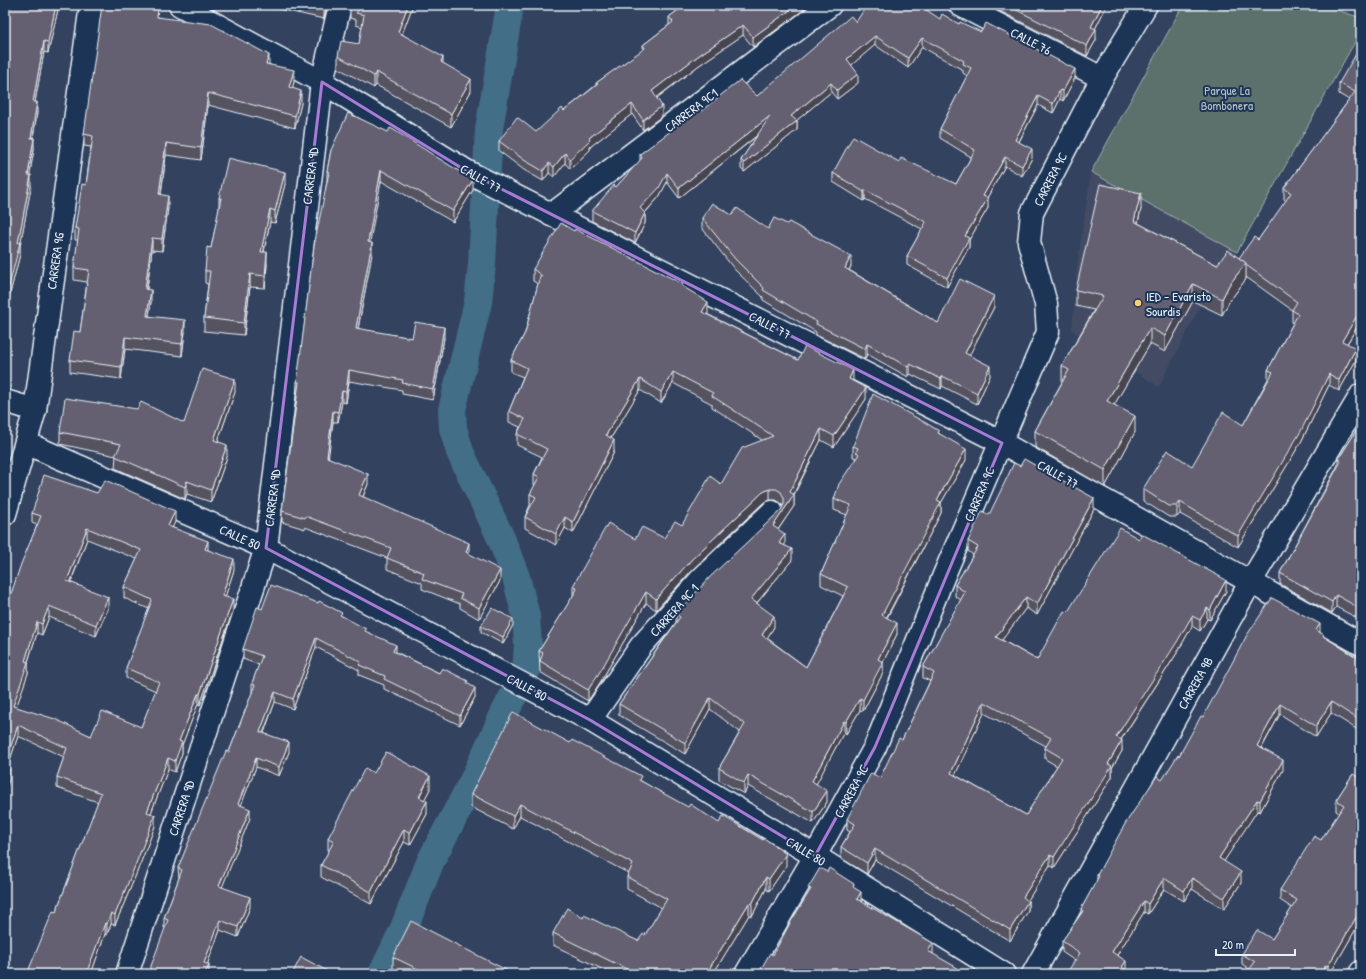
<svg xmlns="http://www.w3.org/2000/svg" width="1366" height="979" viewBox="0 0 1366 979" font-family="'Patrick Hand',sans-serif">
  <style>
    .built { fill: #424b64 }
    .green { fill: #5b706c; stroke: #a2b0b2 }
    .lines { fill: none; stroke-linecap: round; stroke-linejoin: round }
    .canal { stroke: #426e87; stroke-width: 28 }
    .minor-casing { stroke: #e8f1f8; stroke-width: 25 }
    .minor { stroke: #1d3557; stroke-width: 22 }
    .wall { fill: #575361; stroke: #e8f1f8; fill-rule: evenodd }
    .shaded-wall { fill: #47444f; stroke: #e8f1f8 }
    .building { fill: #656171; stroke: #e8f1f8; fill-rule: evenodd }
    .marked { fill: none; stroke: #a77bd6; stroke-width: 3; stroke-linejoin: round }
    .poi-dot { fill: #ffd166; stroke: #1d3557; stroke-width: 1.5 }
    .labels { text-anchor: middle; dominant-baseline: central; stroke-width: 4; stroke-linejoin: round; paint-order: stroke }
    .street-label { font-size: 13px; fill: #e8f1f8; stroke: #1d3557 }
    .park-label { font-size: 13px; fill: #b7c4c7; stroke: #1d3557 }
    .poi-label { font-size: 13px; fill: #e8f1f8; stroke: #1d3557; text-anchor: start }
  </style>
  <rect width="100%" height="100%" fill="#33425f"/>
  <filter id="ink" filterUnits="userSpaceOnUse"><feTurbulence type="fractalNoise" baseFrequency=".025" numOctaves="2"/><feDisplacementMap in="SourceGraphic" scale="8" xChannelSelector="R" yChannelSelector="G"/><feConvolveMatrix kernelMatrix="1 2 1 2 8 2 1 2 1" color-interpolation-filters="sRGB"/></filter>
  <g filter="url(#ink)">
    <!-- built -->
    <polygon class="built" points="1091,172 1237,252 1216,276 1159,387 1072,330 1077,267"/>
    <!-- green -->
    <polygon class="green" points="1183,5 1323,5 1361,18 1361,31 1237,252 1091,172"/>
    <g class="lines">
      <!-- canal -->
      <polyline class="canal" points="382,974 402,933 431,860 473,781 504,714 526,671 528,645 526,616 516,577 501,538 460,452 453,428 452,410 478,302 482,264 489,129 510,5"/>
      <defs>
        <g id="minor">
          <polyline points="180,5 322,82 468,172 1002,443 1361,644"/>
          <polyline points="960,5 1102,78"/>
          <polyline points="551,215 830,5"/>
          <polyline points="5,401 35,410"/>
          <polyline points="26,443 266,548 590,720 815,856 1004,974"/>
          <polyline points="5,514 35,410 91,5"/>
          <polyline points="590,720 641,646 701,579 772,512"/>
          <polyline points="127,974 266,548 322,82 340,5"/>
          <polyline points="746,974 815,856 875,747 944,575 1048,332 1046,304 1029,242 1032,213 1102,78 1146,5"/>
          <polyline points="1033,974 1250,583 1361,395"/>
          <polyline points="1360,974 1361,972"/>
        </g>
      </defs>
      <!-- minor casing -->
      <use href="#minor" class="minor-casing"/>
      <!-- minor -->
      <use href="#minor" class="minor"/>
    </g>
    <!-- wall -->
    <g class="wall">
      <polygon points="5,5 59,5 48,53 44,52 35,102 37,113 33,138 34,149 29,175 31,187 20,246 20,254 5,313"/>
      <polygon points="260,5 327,5 327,6 324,19"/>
      <polygon points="350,5 413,5 402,34 443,63 471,91 451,127 376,85 374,88 338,68 338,56 359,44 362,27 356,25 356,20 350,18"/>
      <polygon points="685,5 810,5 753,47 743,35 698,66 657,98 662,116 643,130 632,114 590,147 590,150 570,169 565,163 554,177 549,173 543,181 524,170 499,151 499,141 536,132 564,111 596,85 596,83 643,50 643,45 669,25 669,17"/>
      <polygon points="998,5 1107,5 1095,29 1096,40 1087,56 998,10"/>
      <polygon points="158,17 269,64 294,82 292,88 301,103 295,128 208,105 201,160 166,155 161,195 168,208 162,251 152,250 147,289 151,302 149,316 185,332 182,356 125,349 121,379 70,372 70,360 80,332 87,282 74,280 74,268 78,240 75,240 75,228 86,185 91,147 84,146 84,134"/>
      <polygon points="940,19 959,24 1075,78 1063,101 1060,99 1053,113 1038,105 1019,142 1032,158 1022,176 1005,166 987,198 988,208 969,240 969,247 947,287 907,265 907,256 922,229 865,199 864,201 833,182 833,173 899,162 956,184 971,157 940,138 940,129 967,76 963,73 963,70 922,47 908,68 875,45 851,65 858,83 837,99 831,92 797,120 797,130 744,172 741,169 741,160 757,136 679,198 667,182 659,197 645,213 645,223 635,243 592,221 592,211 616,187 640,161 640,154 701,111 757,96 856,22"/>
      <polygon points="1361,57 1361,320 1347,344 1356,360 1339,391 1329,385 1301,442 1238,547 1180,514 1177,517 1169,517 1143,501 1143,489 1192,466 1243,425 1268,379 1268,370 1293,323 1292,322 1292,310 1246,277 1246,279 1229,302 1222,315 1193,301 1165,352 1150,344 1114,405 1135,432 1105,487 1035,447 1035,431 1062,382 1062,366 1094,310 1076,306 1076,290 1141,209 1138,223 1217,265 1239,258 1258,240 1286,201 1284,199 1284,188 1349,100 1339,94 1339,83"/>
      <polygon points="331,150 473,190 453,222 381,181 369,242 372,254 358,329 412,338 444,338 440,361 433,400 402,394 402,390 349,381 346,403 342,402 338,422 333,422 328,457 368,484 363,497 469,554 500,581 479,619 460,608 460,604 422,589 422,583 387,569 387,558 305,527 305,529 282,522 282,511 297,393 297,382 327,180 327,171"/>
      <polygon points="285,184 275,223 270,222 264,252 267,265 265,288 250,287 244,335 204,331 204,318 208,284 205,283 205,271 211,248 219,210 219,198"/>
      <polygon points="732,215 768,229 851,266 849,270 938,323 994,307 969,355 990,376 977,404 942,386 941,389 910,374 908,377 867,354 865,359 816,335 816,332 763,300 763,297 735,270 702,228 702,218"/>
      <polygon points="574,231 683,286 708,313 707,314 798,360 853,382 866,399 834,447 821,440 794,495 794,506 778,530 785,546 792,560 757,603 774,627 767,638 806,667 843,596 821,585 821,574 847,515 834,510 834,499 856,458 853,457 853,446 939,433 966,460 941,503 941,513 887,618 897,634 883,662 883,673 863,711 860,710 846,734 844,732 816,784 827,802 813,823 748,786 744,794 719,780 719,768 740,732 710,709 685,754 619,715 619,704 676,622 676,614 781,510 783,506 781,503 776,500 770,500 763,503 692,570 656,610 646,603 601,681 588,701 540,672 539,651 573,596 573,586 635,539 664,538 682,525 762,440 712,407 712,404 673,383 661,403 640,390 611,438 614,452 573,533 565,528 556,545 525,528 525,517 530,505 530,494 535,486 534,485 534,474 542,457 517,445 517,434 520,427 509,422 509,411 523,377 511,372 511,360 525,333 538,284 533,281 533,269"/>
      <polygon points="235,392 218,441 227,457 211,502 187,494 185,499 115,468 116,456 60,444 60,432 184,423"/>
      <polygon points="1361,423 1361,620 1336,607 1332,613 1280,584 1280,573 1338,465 1338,460"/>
      <path d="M1094,509L1037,615L1026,608L1002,640L1037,660L1067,613L1226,591L1210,620L1207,619L1200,631L1192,626L1177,653L1121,740L1122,751L1112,768V777L1054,868L1050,865L1028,900V911L1010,941L875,860L867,874L841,858V847L850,832L847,830V819L880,778L902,740L930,681L923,678V667L961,600L955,596V585L973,555L968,551V541L989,515ZM984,713L1046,746L1045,748V759L1057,766L1026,815L955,775Z"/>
      <path d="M32,513L175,522L172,527L208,550L234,570L225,597L233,610L200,705L198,704L182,745V753L175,772L168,769L151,813L155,826L135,877L115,925L111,924L107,935L105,934L92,971L27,974L56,912L98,802L57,788V777L64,757L18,736L7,769L9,780L5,791V612L37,525L32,523ZM87,539L137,559L124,587V598L149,609L126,668V678L156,691L141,727L91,736L16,707L28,673V662L37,633L42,635L49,617L96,636L108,608L71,582Z"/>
      <polygon points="262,609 342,616 396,652 439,673 468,683 475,697 460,725 384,689 384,685 359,675 359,670 316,647 293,709 275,702 264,733 289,752 279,776 256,767 241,805 250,818 222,887 250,907 238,937 220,930 207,965 209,974 165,928 164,928 164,918 179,878 178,868 229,752 252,693 252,683 259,665 243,659 243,649"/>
      <polygon points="513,625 503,644 481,632 481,626"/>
      <polygon points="1320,632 1324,637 1361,660 1361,732 1331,713 1316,737 1280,714 1262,748 1283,770 1260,812 1257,811 1224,861 1241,883 1224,909 1192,889 1184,901 1164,889 1148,914 1144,912 1117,955 1075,961 1062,952 1062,941 1081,914 1081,909 1097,881 1097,875 1179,756 1203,717"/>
      <polygon points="374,773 430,789 424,800 427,814 410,845 404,842 371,904 321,877 321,865 329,851 328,850 328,838"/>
      <polygon points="1353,774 1361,920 1330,974 1246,974 1249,969 1242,964 1242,954 1272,939 1292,908 1280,900 1280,890 1321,840 1339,813 1336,811 1336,800"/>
      <polygon points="641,781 786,866 769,891 766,889 752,916 749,915 713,974 612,974 553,945 553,933 583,918 638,941 645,935 662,908 627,889 627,877 628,873 520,816 513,829 471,807 471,794"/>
      <polygon points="393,957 508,974 403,974 393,969"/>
    </g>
    <!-- shaded-wall -->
    <g class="shaded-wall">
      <polygon points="56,5 59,5 48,53 48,42"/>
      <polygon points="324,5 327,5 327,6 324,19"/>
      <polygon points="408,5 413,5 398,45 398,32"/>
      <polygon points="797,5 810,5 753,47 753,37"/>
      <polygon points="1102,5 1107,5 1091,37 1091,27"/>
      <polygon points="743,25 743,35 698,66 652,101 652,91 698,56"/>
      <polygon points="1096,29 1096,40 1087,56 1087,46"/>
      <polygon points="875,36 875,45 847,69 847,59"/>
      <polygon points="922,38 922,47 908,68 908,58"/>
      <polygon points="44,41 44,52 33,113 33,102"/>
      <polygon points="269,55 269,67 266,64"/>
      <polygon points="443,57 443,69 441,62"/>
      <polygon points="1075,69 1075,78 1063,101 1063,91"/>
      <polygon points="294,70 294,82 289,99 289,87"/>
      <polygon points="376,72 376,85 374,88 374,76"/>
      <polygon points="858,74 858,83 837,99 837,90"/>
      <polygon points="471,79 471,91 451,127 451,114"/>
      <polygon points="831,83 831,92 791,125 791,116"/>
      <polygon points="1060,90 1060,99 1053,113 1053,104"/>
      <polygon points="301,91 301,103 295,128 295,116"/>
      <polygon points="208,93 208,105 201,160 201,148"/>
      <polygon points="1038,96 1038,105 1015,149 1015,140"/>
      <polygon points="37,102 37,113 31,149 31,138"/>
      <polygon points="632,104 632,114 590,147 590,150 570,169 570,159 589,138"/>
      <polygon points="662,106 662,116 643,130 643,120"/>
      <polygon points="770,116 770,125 679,198 679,188"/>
      <polygon points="797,121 797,130 744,172 744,163"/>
      <polygon points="34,138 34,149 28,186 28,175"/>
      <polygon points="166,143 166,155 159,207 159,194"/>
      <polygon points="1032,149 1032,158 1022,176 1022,166"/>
      <polygon points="565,153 565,163 554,177 554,167"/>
      <polygon points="1005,157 1005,166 983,205 983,196"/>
      <polygon points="549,163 549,173 543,181 543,171"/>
      <polygon points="381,170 381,181 368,253 368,242"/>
      <polygon points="285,172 285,184 275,223 275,211"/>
      <polygon points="667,173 667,182 659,197 640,218 640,208"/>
      <polygon points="31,175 31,187 20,246 20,254 5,313 5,302 18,243"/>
      <polygon points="473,180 473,190 453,222 453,211"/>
      <polygon points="865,190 865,199 864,201 864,192"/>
      <polygon points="1141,193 1141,209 1134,238 1134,221"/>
      <polygon points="168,196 168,208 162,251 162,239"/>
      <polygon points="988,198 988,208 969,240 969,247 947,287 947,278 965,236"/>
      <polygon points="270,209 270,222 261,264 261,252"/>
      <polygon points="645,213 645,223 635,243 635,233"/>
      <polygon points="152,238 152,250 145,301 145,289"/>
      <polygon points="372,243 372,254 356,339 356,328"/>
      <polygon points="267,252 267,265 265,288 265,276"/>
      <polygon points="851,256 851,266 845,278 845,268"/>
      <polygon points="1246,263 1246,279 1229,302 1222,315 1222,299 1229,285"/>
      <polygon points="250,274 250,287 244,335 244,323"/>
      <polygon points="1193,284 1193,301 1165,352 1165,336"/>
      <polygon points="151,290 151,302 147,328 147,316"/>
      <polygon points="994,296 994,307 965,364 965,353"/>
      <polygon points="708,302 708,313 702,323 702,312"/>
      <polygon points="1361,309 1361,320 1342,352 1342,341"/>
      <polygon points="185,320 185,332 182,356 182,344"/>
      <polygon points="6,326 6,338 5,341 5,329"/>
      <polygon points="444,327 444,338 433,400 433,389"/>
      <polygon points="1150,328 1150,344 1107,417 1107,401"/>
      <polygon points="125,337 125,349 121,379 121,367"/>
      <polygon points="867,344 867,354 865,359 865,349"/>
      <polygon points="1356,348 1356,360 1339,391 1339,380"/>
      <polygon points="910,364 910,374 908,377 908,367"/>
      <polygon points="990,366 990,376 977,404 977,393"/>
      <polygon points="349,370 349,381 346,403 346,392"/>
      <polygon points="853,370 853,381 849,379"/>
      <polygon points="673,372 673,383 661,403 661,392"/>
      <polygon points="1329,374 1329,385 1301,442 1238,547 1238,536"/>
      <polygon points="942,376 942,386 941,389 941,379"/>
      <polygon points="235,379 235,392 214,452 214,440"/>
      <polygon points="640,379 640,390 606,446 606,435"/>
      <polygon points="866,388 866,399 834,447 834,436"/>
      <polygon points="342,391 342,402 338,422 338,412"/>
      <polygon points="333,411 333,422 327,468 327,457"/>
      <polygon points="1135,416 1135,432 1105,487 1105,470"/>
      <polygon points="821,429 821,440 793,495 794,495 794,506 773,537 773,526 790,501 790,492"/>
      <polygon points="614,440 614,452 573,533 573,522"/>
      <polygon points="227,445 227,457 211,502 211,490"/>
      <polygon points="966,449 966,460 941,503 941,513 882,626 882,615 937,500"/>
      <polygon points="368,474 368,484 359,506 359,495"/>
      <polygon points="187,481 187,494 185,499 185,487"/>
      <polygon points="770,489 770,500 763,503 692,570 656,610 656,599 692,559 763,492"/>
      <polygon points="1094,498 1094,509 1037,615 1037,604"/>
      <polygon points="1180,502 1180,514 1177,517 1177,506"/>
      <polygon points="175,511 175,522 168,536 168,526"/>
      <polygon points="565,517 565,528 556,545 556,534"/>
      <polygon points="87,528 87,539 67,591 67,581"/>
      <polygon points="785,534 785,545 779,554 779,543"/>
      <polygon points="208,541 208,552 205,549"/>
      <polygon points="469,543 469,553 466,552"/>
      <polygon points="792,549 792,560 751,610 751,599"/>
      <polygon points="1361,551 1361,562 1357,557"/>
      <polygon points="234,559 234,570 222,606 222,596"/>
      <polygon points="500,570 500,581 479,619 479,608"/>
      <polygon points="1226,580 1226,591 1210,620 1210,610"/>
      <polygon points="646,592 646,603 601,681 588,701 588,690"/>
      <polygon points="1336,595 1336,607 1332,613 1332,602"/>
      <polygon points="108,597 108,608 96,636 96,625"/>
      <polygon points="1026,597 1026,608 996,648 996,637"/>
      <polygon points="233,599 233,610 200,705 200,694"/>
      <polygon points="49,606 49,617 42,635 42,624"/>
      <polygon points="1207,608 1207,619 1200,631 1200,620"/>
      <polygon points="774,616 774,627 762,646 762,635"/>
      <polygon points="1192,616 1192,626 1177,653 1116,747 1116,737"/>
      <polygon points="513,619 513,625 503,644 503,637"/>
      <polygon points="37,622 37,633 27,664 28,662 28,673 13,717 13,706 25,661"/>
      <polygon points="897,623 897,634 883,662 883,673 863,711 863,700 878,659"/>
      <polygon points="1320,624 1320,635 1316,630"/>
      <polygon points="316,638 316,647 293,709 293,699"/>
      <polygon points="396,645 396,655 393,651"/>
      <polygon points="475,688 475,697 460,725 460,716"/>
      <polygon points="275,692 275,702 260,741 260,732"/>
      <polygon points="198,694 198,704 182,745 182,753 175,772 175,761 179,741"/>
      <polygon points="710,698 710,709 685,754 685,743"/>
      <polygon points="860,698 860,710 846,734 846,722"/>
      <polygon points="984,702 984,713 951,784 951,773"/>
      <polygon points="1331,702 1331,713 1316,737 1316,726"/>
      <polygon points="1280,704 1280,714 1257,756 1257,746"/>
      <polygon points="844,721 844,732 812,792 812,781"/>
      <polygon points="18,725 18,736 5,775 5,764"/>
      <polygon points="1122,740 1122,751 1112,768 1112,777 1054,868 1054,857"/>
      <polygon points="289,742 289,752 279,776 279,767"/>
      <polygon points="168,758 168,769 147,823 147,812"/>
      <polygon points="256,758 256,767 238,813 238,804"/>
      <polygon points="1283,760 1283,770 1260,812 1260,801"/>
      <polygon points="9,769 9,780 5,791 5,780"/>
      <polygon points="748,775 748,786 744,794 744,783"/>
      <polygon points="430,776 430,789 419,810 419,797"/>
      <polygon points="827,791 827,802 813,823 813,812"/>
      <polygon points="1257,800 1257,811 1219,869 1219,858"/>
      <polygon points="427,801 427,814 410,845 410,833"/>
      <polygon points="520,804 520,816 513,829 513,816"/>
      <polygon points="250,809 250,818 219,895 219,886"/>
      <polygon points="155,815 155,826 135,877 115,925 115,915"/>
      <polygon points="404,829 404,842 371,904 371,892"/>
      <polygon points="875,849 875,860 867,874 867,863"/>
      <polygon points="786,854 786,866 769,891 769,879"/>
      <polygon points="1050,855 1050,865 1023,908 1023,897"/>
      <polygon points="1241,872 1241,883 1224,909 1224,898"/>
      <polygon points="766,877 766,889 752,916 752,904"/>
      <polygon points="1164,878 1164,889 1148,914 1148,904"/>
      <polygon points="1192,878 1192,889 1184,901 1184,891"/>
      <polygon points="861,892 861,903 857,899"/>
      <polygon points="250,897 250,907 238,937 238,927"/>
      <polygon points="1028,901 1028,911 1010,941 1010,930"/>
      <polygon points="1144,901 1144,912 1112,963 1112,952"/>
      <polygon points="749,903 749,915 713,974 706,974"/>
      <polygon points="1361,909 1361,920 1330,974 1328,974 1328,966"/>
      <polygon points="111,913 111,924 107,935 107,924"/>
      <polygon points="220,920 220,930 204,973 204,963"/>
      <polygon points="105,923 105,934 91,974 88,969"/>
      <polygon points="933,943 933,954 928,951"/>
      <polygon points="1126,961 1126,972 1122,967"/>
      <polygon points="209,965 209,974 205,974"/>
      <polygon points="1326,965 1326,974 1320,974"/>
    </g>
    <!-- building -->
    <g class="building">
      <polygon points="5,5 56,5 48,42 44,41 33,102 37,102 31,138 34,138 28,175 31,175 18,243 20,243 5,302"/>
      <polygon points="102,5 128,5 158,9 157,17 211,24 269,55 266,64 294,70 289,87 301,91 295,116 208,93 201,148 166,143 159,194 168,196 162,239 152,238 145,289 151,290 147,316 185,320 182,344 125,337 121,367 70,360 74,331 80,332 89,270 74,268 79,229 75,228 82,184 86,185 93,136 84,134"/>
      <polygon points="313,5 324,5 324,7"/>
      <polygon points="350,5 408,5 398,32 443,57 441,62 471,79 451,114 376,72 374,76 338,56 341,41 359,44 364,15 356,13 359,9"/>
      <polygon points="685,5 797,5 753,37 743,25 698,56 652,91 662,106 643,120 632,104 589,138 590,140 570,159 565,153 554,167 549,163 543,171 524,160 499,141 517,117 536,132 562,108 564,111 598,84 596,83 645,48 643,45 673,22 669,17"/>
      <polygon points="867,5 919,5 940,19 942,14 959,24 960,22 981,32 986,23 1075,69 1063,91 1060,90 1053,104 1038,96 1015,140 1032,149 1022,166 1005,157 983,196 988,198 965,236 969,238 947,278 907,256 926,222 865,190 864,192 833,173 853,136 899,162 901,158 956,184 975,150 940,129 971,68 963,64 964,61 922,38 908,58 875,36 847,59 858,74 837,90 831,83 791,116 797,121 744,163 741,160 770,116 679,188 667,173 659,188 640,208 645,213 635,233 592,211 614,185 616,187 642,158 640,154 699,110 701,111 740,80 757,96 851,16 856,22"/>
      <polygon points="1007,5 1102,5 1091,27 1096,29 1087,46"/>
      <polygon points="1356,54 1361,57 1361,309 1342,341 1356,348 1339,380 1329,374 1301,431 1238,536 1180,502 1177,506 1169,506 1143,489 1167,450 1192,466 1223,412 1243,425 1273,372 1268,370 1298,314 1292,310 1297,302 1246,265 1246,263 1239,258 1254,237 1258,240 1291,193 1284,188 1355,92 1339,83"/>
      <polygon points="348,113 388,132 390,128 394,130 473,180 453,211 381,170 368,242 372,243 356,328 412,338 415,322 444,327 440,351 433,389 402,383 403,380 349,370 346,392 342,391 338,412 333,411 327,457 368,474 359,495 469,543 466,552 500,570 479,608 460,598 462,594 422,579 424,573 387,558 391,548 305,516 305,518 282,511 299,382 297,382 314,246 329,172 327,171 331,150"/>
      <polygon points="228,158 285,172 275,211 270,209 261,252 267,252 265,276 250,274 244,323 204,318 210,271 205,271 207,247 211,248 221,198 219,198"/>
      <polygon points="1100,184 1141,193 1134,221 1217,265 1228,250 1246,263 1229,285 1222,299 1193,284 1165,336 1150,328 1107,401 1135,416 1105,470 1035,431 1069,370 1062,366 1103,296 1076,290"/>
      <polygon points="712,203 732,215 737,208 768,229 774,218 787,224 789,222 851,256 845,268 938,323 960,279 994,296 965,353 990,366 977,393 942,376 941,379 910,364 908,367 867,344 865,349 816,324 817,322 763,290 764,288 735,259 702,218"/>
      <polygon points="561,223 574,231 575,229 683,284 682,286 708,302 702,312 798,360 805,346 853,370 849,379 866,388 834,436 821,429 790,492 794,495 773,526 785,534 779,543 792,549 751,599 774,616 762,635 806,667 848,587 821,574 851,505 834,499 839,484 859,454 856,452 858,448 853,446 873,394 926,423 939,431 938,433 966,449 937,500 941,502 882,615 897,623 878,659 883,662 863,700 860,698 846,722 844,721 812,781 827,791 813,812 748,775 744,783 719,768 745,724 710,698 685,743 619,704 680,617 676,614 710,577 781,510 784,504 784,498 781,492 776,489 770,489 763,492 692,559 656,599 646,592 601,670 588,690 540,661 543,653 539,651 577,589 573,586 608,523 635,539 642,527 664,538 675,521 682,525 710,476 721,484 742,448 773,436 712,396 713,393 673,372 661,392 640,379 606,435 614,440 573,522 565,517 556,534 525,517 536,497 530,494 539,477 534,474 547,449 517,434 525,419 509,411 527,368 511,360 525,333 540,276 542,276 533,269"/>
      <polygon points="202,369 235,379 214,440 227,445 211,490 187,481 185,487 115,456 121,444 60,432 65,398 137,409 141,402 184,423"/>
      <polygon points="1361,423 1361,551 1357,557 1361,559 1361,609 1336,595 1332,602 1280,573 1341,461 1338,460"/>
      <path d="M1024,459L1094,498L1037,604L1026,597L996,637L1037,660L1064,611L1067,613L1120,528L1139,539L1142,534L1226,580L1210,610L1207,608L1200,620L1192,616L1177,642L1116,737L1122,740L1108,764L1112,766L1054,857L1050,855L1023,897L1028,901L1010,930L875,849L867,863L841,847L855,824L847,819L871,773L880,778L899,738L902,740L934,673L923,667L965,592L955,585L978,547L968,541L982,511L989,515L1014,463L1020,466ZM984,702L1051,738L1045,748L1062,758L1026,815L951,773Z"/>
      <path d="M44,475L97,493L105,480L175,511L168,526L208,541L205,549L234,559L222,596L233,599L200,694H198L179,741L182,742L175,761L168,758L147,812L155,815L135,866L115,915L111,913L107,924L105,923L88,969L98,973V974H27L53,911L56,912L101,793L57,777L67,748L18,725L5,764V612L21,564L41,516L32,513ZM87,528L141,550L124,587L152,600L126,668L159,682L141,727L102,711L91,736L55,719L13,706L28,662L25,661L37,622L42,624L49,606L96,625L108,597L67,581Z"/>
      <polygon points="271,585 318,603 319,601 342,613 340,615 366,629 365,631 396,645 393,651 439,673 442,668 468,681 467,683 475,688 460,716 384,679 385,676 359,665 361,662 316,638 293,699 275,692 260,732 289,742 279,767 256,758 238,804 250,809 219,886 250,897 238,927 220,920 204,963 209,965 205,974 148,974 168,920 164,918 182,870 178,868 226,751 229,752 255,685 252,683 262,656 243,649 257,607 262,609"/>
      <polygon points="1272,598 1320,624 1316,630 1324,635 1323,636 1361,660 1361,721 1331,702 1316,726 1280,704 1257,746 1283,760 1260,801 1257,800 1219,858 1241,872 1224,898 1192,878 1184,891 1164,878 1148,904 1144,901 1112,952 1126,961 1122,967 1132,974 1066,974 1080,953 1062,941 1083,911 1081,909 1099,876 1097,875 1125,824 1157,776 1162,780 1178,755 1179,756 1201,716 1203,717 1247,635"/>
      <polygon points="492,608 513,619 503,637 481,626"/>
      <polygon points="513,712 570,743 572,740 641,776 639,780 688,807 690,804 719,823 723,816 763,840 764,838 786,854 769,879 766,877 752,904 749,903 706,974 637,974 553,933 567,908 583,918 584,915 638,941 643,934 645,935 667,899 627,877 633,864 520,804 513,816 471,794"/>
      <polygon points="386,752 430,776 419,797 427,801 410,833 404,829 371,892 321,865 334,841 328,838 365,768 374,773"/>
      <polygon points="5,768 9,769 5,780"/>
      <polygon points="1353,774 1361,779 1361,909 1328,966 1326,965 1320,974 1246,974 1255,962 1242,954 1257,930 1272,939 1297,900 1280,890 1314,836 1321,840 1344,805 1336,800"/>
      <polygon points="820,868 827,872 829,868 854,884 853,887 861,892 857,899 933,943 928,951 968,974 758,974 770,953 773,955 790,923 811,889 808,888"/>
      <polygon points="411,921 508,971 506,974 428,974 393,957"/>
      <polygon points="301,957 331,973 331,974 292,974"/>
    </g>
  </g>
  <!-- marked area -->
  <path class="marked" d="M322,82L468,172L1002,443L875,747L815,856L590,720L266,548Z"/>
  <!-- markers -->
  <circle class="poi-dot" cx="1138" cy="303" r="4"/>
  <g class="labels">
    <!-- street labels -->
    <g class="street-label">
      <text transform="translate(1031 41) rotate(27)">CALLE 76</text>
      <text transform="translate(691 110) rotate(-37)">CARRERA 9C1</text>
      <text transform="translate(310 176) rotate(-83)">CARRERA 9D</text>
      <text transform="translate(481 178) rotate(29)">CALLE 77</text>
      <text transform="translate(1050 179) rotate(-63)">CARRERA 9C</text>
      <text transform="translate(55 261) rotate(-82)">CARRERA 9G</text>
      <text transform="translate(770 325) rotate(27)">CALLE 77</text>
      <text transform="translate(1058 474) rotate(29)">CALLE 77</text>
      <text transform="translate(979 494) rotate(-67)">CARRERA 9C</text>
      <text transform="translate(272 498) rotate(-83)">CARRERA 9D</text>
      <text transform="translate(240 537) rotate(24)">CALLE 80</text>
      <text transform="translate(674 610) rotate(-48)">CARRERA 9C 1</text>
      <text transform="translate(1195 683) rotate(-61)">CARRERA 9B</text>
      <text transform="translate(527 687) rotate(28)">CALLE 80</text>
      <text transform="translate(851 791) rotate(-62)">CARRERA 9C</text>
      <text transform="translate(181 808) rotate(-72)">CARRERA 9D</text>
      <text transform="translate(806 851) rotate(31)">CALLE 80</text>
    </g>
    <!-- park labels -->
    <g class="park-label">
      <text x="1227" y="90">Parque La<tspan x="1227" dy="15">Bombonera</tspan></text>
    </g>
    <!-- poi labels -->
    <g class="poi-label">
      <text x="1146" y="296">IED - Evaristo<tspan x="1146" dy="15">Sourdis</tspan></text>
    </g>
  </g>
  <!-- margin -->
  <rect width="1366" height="979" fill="none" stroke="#1d3557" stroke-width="20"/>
  <rect x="10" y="10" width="1346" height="959" fill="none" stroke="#e8f1f8" stroke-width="1.5" filter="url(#ink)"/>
  <!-- scale -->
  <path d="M1216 949v6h79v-6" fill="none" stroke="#e8f1f8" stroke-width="2"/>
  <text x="1222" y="949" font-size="12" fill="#e8f1f8" stroke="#1d3557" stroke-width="3" paint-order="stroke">20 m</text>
</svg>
